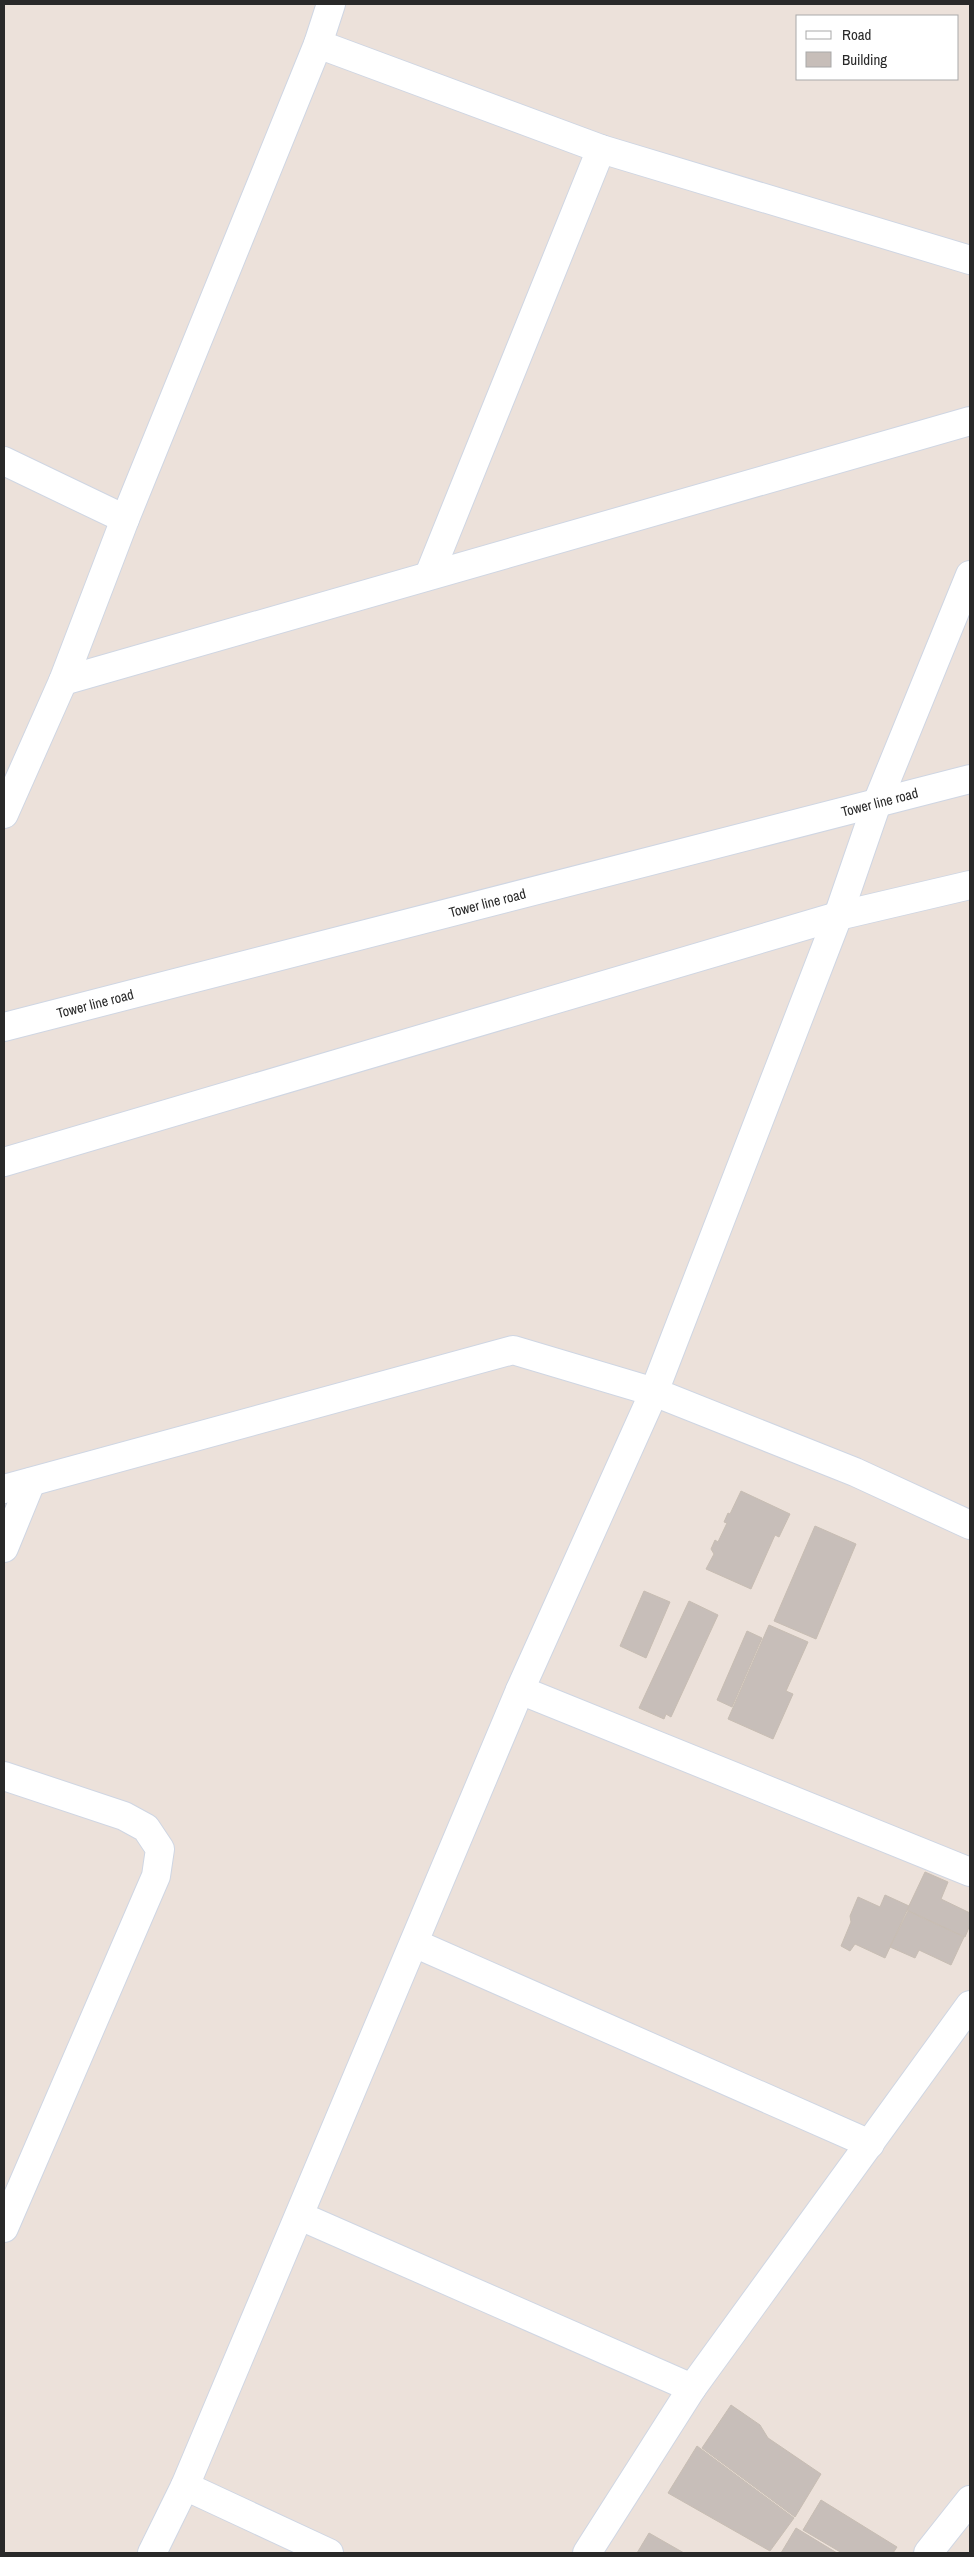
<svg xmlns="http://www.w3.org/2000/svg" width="974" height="2557" viewBox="0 0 974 2557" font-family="'Archivo Narrow',sans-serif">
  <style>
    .building { fill: #c7beb9; stroke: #c7bdb3 }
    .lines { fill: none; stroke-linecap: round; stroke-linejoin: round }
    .street-casing { stroke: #cfd6e3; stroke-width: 30 }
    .street { stroke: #fff; stroke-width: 28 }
    .labels { text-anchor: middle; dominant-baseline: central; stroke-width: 5; stroke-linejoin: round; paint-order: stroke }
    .street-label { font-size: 14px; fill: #292929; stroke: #fff }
  </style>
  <rect width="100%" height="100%" fill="#ece1da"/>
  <!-- building -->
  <g class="building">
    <polygon points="741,1491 790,1514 779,1537 775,1535 751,1589 706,1569 714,1554 711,1549 715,1540 718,1542 727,1523 724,1522 728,1513 730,1514"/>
    <polygon points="815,1526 856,1544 816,1639 774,1621"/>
    <polygon points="644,1591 670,1602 646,1658 620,1646"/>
    <polygon points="689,1601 718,1615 671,1717 666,1714 664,1719 639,1708"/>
    <polygon points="769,1625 808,1642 786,1691 793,1694 773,1739 728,1719"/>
    <polygon points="747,1631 762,1638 732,1707 717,1700"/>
    <polygon points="925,1872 948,1882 941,1899 970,1913 970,1925 965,1937 907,1910"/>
    <polygon points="885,1895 909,1906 885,1958 855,1944 850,1951 841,1946 851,1922 850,1916 858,1897 880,1907"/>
    <polygon points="908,1911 964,1937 951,1965 919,1950 915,1958 890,1947"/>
    <polygon points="731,2405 760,2425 768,2438 821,2474 795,2517 702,2448"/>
    <polygon points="697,2446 794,2518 770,2551 668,2493"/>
    <polygon points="821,2500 897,2547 893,2553 842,2553 803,2530"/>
    <polygon points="796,2528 837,2553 781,2553"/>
    <polygon points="649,2533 684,2553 637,2553"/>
  </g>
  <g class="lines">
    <defs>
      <g id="street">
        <polyline points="318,44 601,149 970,260"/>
        <polyline points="4,461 125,519"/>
        <polyline points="429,575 601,149"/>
        <polyline points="63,681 970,421"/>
        <polyline points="4,814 63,681 125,519 318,44 331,4"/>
        <path id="s1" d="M4,1027L970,779"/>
        <polyline points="4,1162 838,916 970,885"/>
        <polyline points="4,1489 513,1350 654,1392 855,1472 970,1525"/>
        <polyline points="4,1548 31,1482"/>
        <polyline points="520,1690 970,1872"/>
        <polyline points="4,1776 124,1816 146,1828 160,1849 156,1876 4,2228"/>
        <polyline points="414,1943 870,2144"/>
        <polyline points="300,2216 692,2388"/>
        <polyline points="152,2553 185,2486"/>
        <polyline points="329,2553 185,2486 520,1690 654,1392 838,916 877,803 970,575"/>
        <polyline points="587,2553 692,2388 970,2005"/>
        <polyline points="928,2553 970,2500"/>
      </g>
    </defs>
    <!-- street casing -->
    <use href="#street" class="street-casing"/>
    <!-- street -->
    <use href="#street" class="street"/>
  </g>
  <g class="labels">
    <!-- street labels -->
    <g class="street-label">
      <text stroke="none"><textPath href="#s1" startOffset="904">Tower line road</textPath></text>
      <text stroke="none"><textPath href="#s1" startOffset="499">Tower line road</textPath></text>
      <text stroke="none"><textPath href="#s1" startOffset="94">Tower line road</textPath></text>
    </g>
  </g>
  <!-- border -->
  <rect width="974" height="2557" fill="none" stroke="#292929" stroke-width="10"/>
  <!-- legend -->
  <rect x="796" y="15" width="162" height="65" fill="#ffffff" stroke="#a9a9a9"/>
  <rect x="806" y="31" width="25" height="8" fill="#ffffff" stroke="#a9a9a9"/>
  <text x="842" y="40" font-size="15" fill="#292929">Road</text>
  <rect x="806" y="52" width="25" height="15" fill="#c7beb9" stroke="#a9a9a9"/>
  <text x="842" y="65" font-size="15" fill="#292929">Building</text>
</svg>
